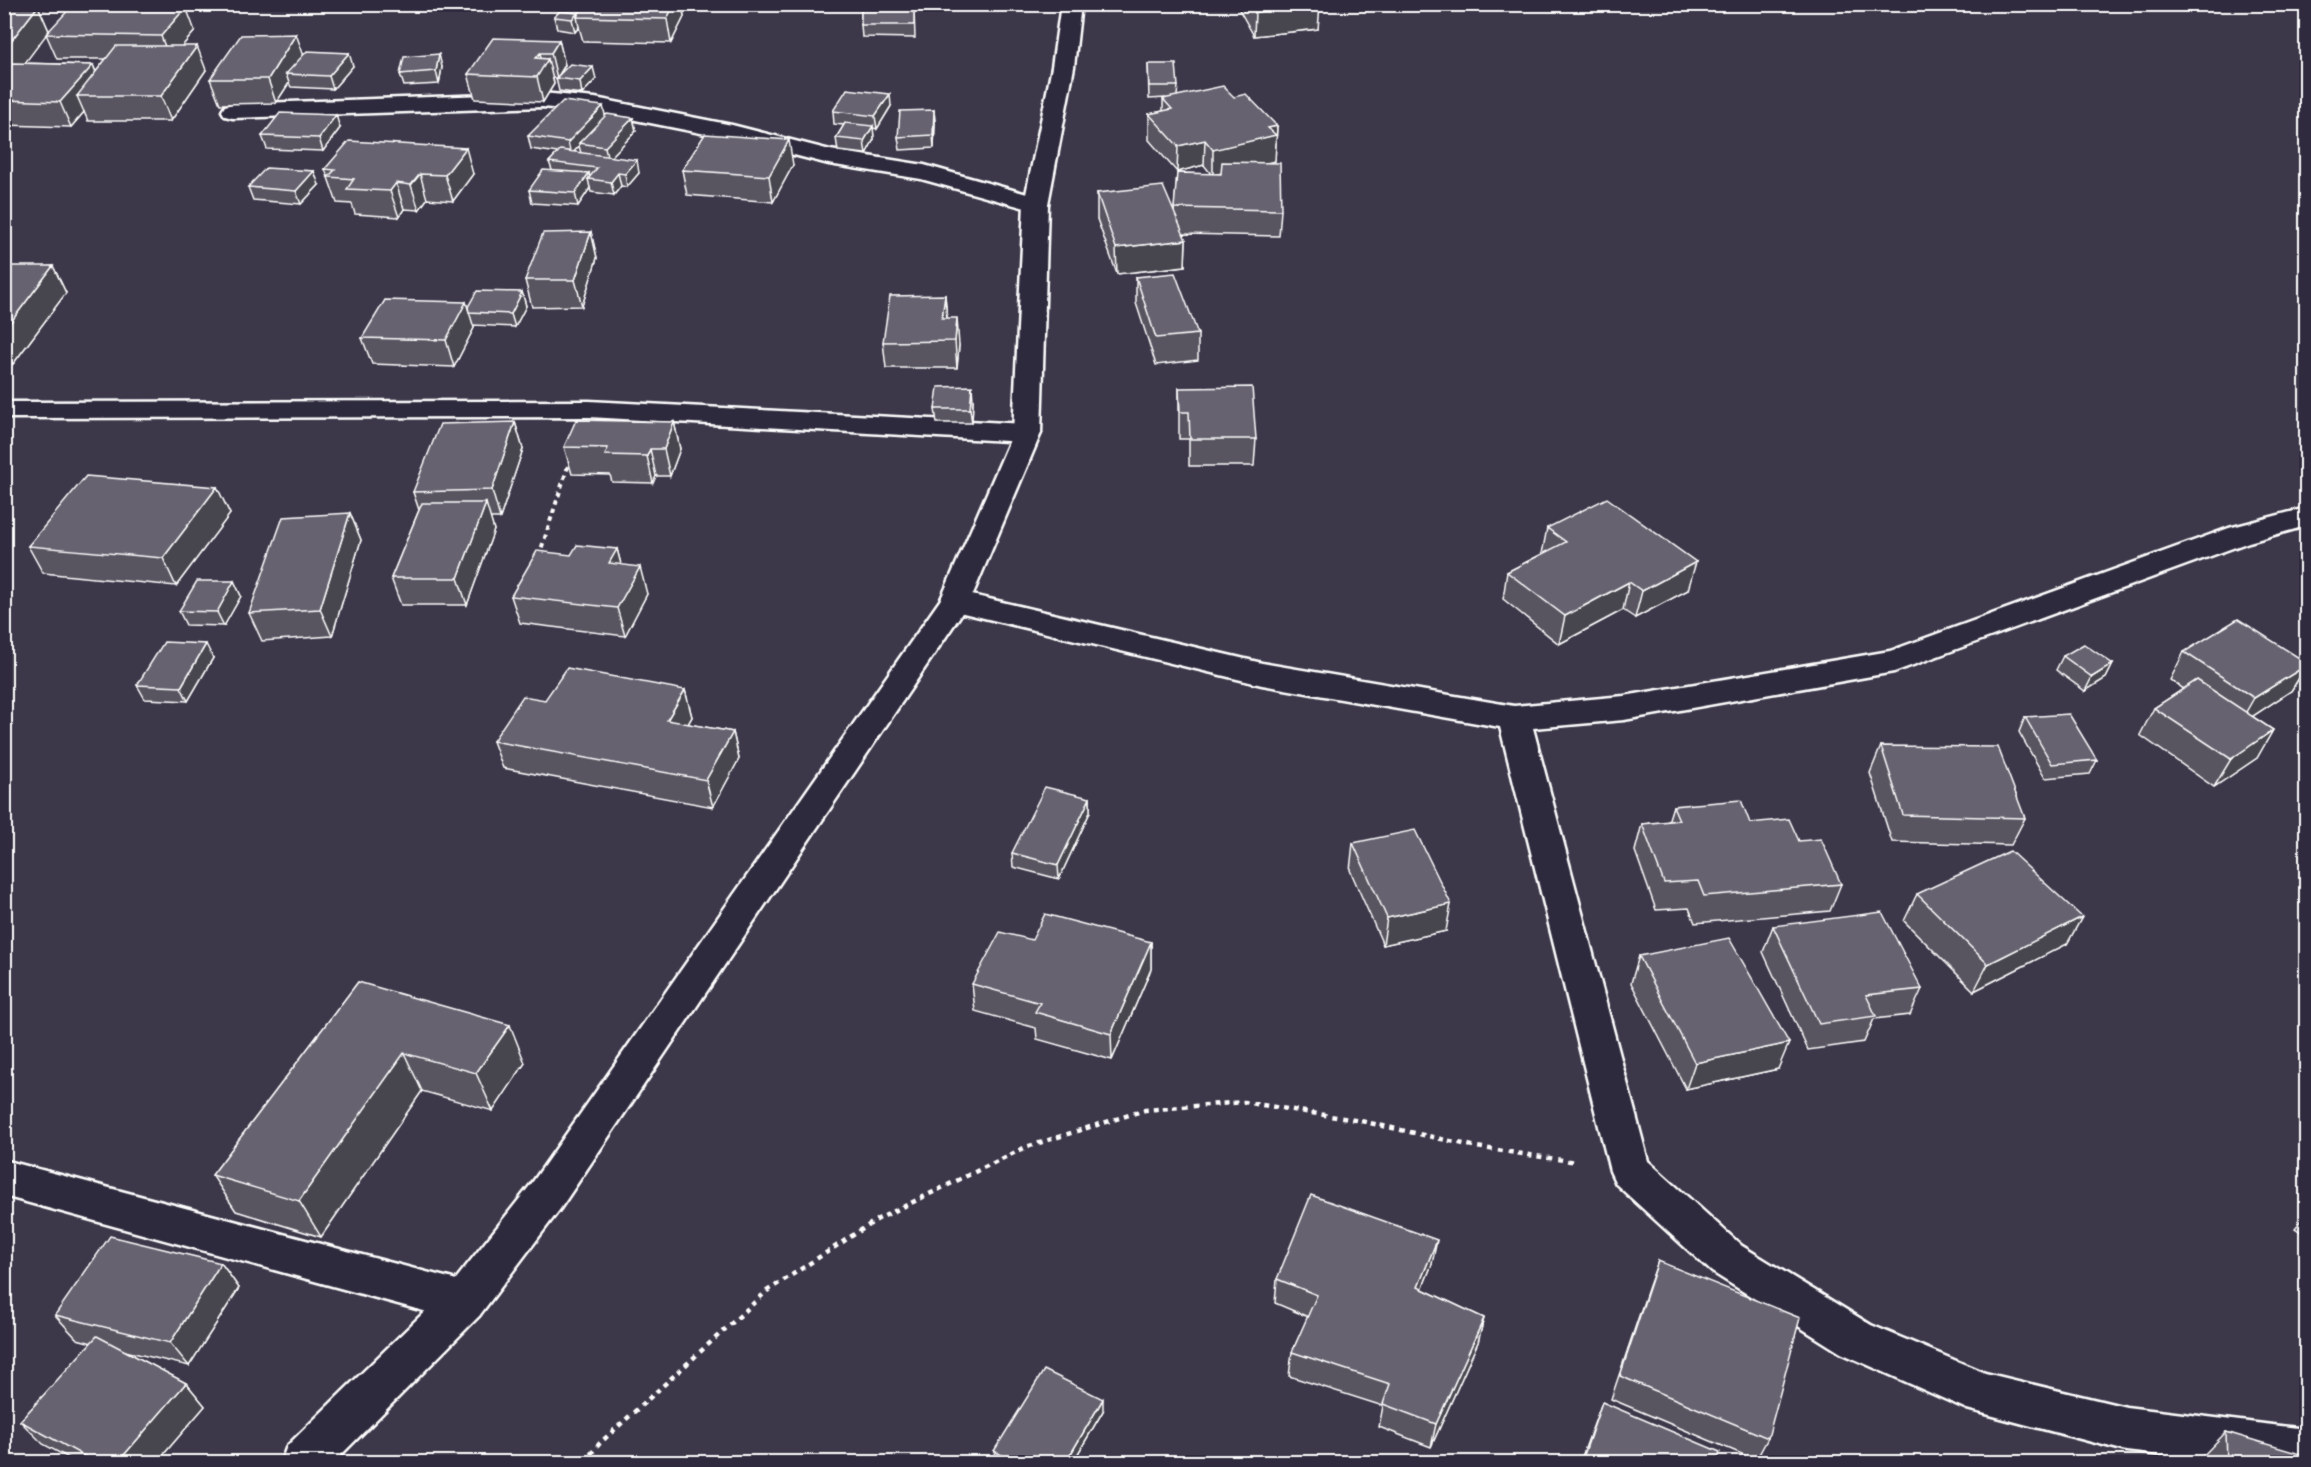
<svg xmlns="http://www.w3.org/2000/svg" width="2311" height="1467" viewBox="0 0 2311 1467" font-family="Kalam,sans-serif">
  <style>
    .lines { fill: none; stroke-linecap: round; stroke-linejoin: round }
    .minor-casing { stroke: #fff; stroke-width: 5 }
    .tertiary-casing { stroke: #fff; stroke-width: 5 }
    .path-far2 { stroke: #fff; stroke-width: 3; stroke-dasharray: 3 3; stroke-linecap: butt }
    .path-far1 { stroke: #fff; stroke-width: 4; stroke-dasharray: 4.5 4.5; stroke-linecap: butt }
    .path { stroke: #fff; stroke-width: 4.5; stroke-dasharray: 5 5; stroke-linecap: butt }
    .minor { fill: #2f2a3d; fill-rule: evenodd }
    .tertiary { fill: #2f2a3d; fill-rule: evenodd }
    .wall { fill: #585460; stroke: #fff; stroke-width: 1.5; fill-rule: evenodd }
    .shaded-wall { fill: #47454e; stroke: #fff; stroke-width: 1.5 }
    .building { fill: #666270; stroke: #fff; stroke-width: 1.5 }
  </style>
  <rect width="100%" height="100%" fill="#3c3749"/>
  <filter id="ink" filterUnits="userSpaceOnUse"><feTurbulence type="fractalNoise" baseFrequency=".0167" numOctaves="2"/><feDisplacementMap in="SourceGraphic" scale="12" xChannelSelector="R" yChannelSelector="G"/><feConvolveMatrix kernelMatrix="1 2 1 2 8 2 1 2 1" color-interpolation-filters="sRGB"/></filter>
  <g filter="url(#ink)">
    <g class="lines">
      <defs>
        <g id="minor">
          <polygon points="542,93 595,98 732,125 830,150 924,165 1045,199 1048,204 1045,209 1036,211 921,179 829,164 731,139 595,112 542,107 233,118 225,116 222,111 225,106 233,104"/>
          <polygon points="589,401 1027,424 1037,427 1041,433 1037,439 1027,442 589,417 4,418 4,402"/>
          <polygon points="2306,508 2306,526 2249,542 1894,672 1624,720 1533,728 1648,1161 1742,1246 1871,1325 1985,1373 2126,1407 2306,1429 2306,1462 2221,1462 2126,1451 1967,1409 1841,1353 1712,1272 1616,1184 1610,1171 1500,727 1262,685 955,611 944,608 940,601 944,594 955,591 1262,663 1514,706 1624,696 1890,651 2229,528"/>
          <polygon points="4,1160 464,1282 479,1288 485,1302 479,1316 464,1322 4,1196"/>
        </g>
        <polygon id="tertiary" points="1061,4 1081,4 1074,67 1048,204 1041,433 970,601 560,1209 479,1316 334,1462 281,1462 287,1446 449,1288 532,1183 941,599 1013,433 1024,204 1052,67"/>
      </defs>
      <!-- minor casing -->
      <use href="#minor" class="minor-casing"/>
      <!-- tertiary casing -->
      <use href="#tertiary" class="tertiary-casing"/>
      <!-- path-far2 -->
      <polyline class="path-far2" points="37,10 69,4"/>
      <!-- path-far1 -->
      <polyline class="path-far1" points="539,556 570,460"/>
      <!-- path -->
      <polyline class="path" points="584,1462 600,1443 767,1291 878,1219 1026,1147 1145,1110 1244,1102 1361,1121 1477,1147 1576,1162"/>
      <!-- minor -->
      <use href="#minor" class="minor"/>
      <!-- tertiary -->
      <use href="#tertiary" class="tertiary"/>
    </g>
    <!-- wall -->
    <g class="wall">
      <polygon points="559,4 682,4 684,17 671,43 583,41 579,27 575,32 557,29 554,17 559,12 558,7"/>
      <polygon points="861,4 908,4 908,9 914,9 915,38 862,37 861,25"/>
      <polygon points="1236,4 1319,4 1318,29 1254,36"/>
      <path d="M38,6L49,31H195L182,46L206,70L171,121H88L84,112L71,127L4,125V7ZM46,34L57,59H106L96,72L93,65L24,63Z"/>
      <polygon points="559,40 565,65 558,76 596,79 582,94 559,91 556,78 553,78 554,84 543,102 475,99 468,74"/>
      <polygon points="303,55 353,66 333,89 291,87 289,83 276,103 220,104 210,79"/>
      <polygon points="1148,64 1178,86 1177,96 1234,97 1277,126 1275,161 1265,163 1281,210 1279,236 1183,234 1186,240 1185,266 1117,274 1097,219 1097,193 1174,213 1177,173 1211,174 1204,165 1177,172 1149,140 1149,114 1163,111 1163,99 1166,98 1149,99"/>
      <polygon points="442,67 439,84 404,86 400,74"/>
      <polygon points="891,106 877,129 873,128 874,139 866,154 838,151 836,138 844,125 834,124 833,111"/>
      <polygon points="934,110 935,123 934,148 900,150 898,137"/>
      <path d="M605,116L633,118L636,131L611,157L639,173L627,187L621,186L614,195L591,192L590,188L578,206L532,203L529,190L552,170L549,162L558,153L531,149L528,136ZM579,146L581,153L573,152Z"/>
      <polygon points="340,128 323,151 267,149 262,136"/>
      <polygon points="793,165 773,202 687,195 682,170"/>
      <polygon points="325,169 473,174 453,201 427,199 419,210 404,209 399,217 355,214 352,204 337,203"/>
      <polygon points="319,185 301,204 253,200 248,187"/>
      <polygon points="591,232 597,258 582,306 532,307 525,280"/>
      <polygon points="53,266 66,293 13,364 4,364 4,270"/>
      <polygon points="1136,277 1198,334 1198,360 1156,365 1136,303"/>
      <polygon points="522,292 526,306 515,327 473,325 474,328 454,367 372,364 362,338 468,307"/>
      <polygon points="945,295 947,318 959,345 957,368 886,368 883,342"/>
      <polygon points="1179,388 1256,439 1254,466 1189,466 1189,439 1179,439"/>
      <polygon points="973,400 972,423 937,423 935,409"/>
      <polygon points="515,422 523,449 500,518 490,518 494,530 467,605 401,605 391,578 419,510 413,492"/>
      <polygon points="674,422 680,449 670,476 656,476 653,483 612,482 610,475 572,474 564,447"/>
      <polygon points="217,487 230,514 176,586 43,573 28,546"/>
      <polygon points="350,513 361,540 332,636 262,641 249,613"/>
      <polygon points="1547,528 1688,590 1635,618 1623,610 1559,644 1503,599 1507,572 1542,554"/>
      <polygon points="617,549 621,564 647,594 625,636 520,623 511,596 571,555"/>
      <polygon points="234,581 241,596 224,626 186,625 179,611"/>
      <polygon points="2184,652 2307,663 2307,666 2291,691 2252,716 2273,730 2257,758 2214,787 2140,735 2154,708 2184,689 2170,680"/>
      <polygon points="2063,656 2113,664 2106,678 2085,691 2056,670"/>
      <polygon points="213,658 188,701 145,699 137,685"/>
      <polygon points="685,690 692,717 688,724 733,732 739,759 713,807 503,768 493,741 545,700"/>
      <polygon points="2025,717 2097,760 2090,774 2045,778 2019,732"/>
      <polygon points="1881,746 2025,818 2011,845 1892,842 1870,773"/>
      <polygon points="1090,798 1090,812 1059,879 1013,867 1012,853"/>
      <polygon points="1673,806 1750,823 1799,841 1841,884 1830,911 1695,923 1689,908 1656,910 1635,851 1642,824 1668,822"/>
      <polygon points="1353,843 1446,931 1383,945 1350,870"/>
      <polygon points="1917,894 2082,917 2067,944 1974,991 1904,921"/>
      <polygon points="1773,926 1922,989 1910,1015 1874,1019 1864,1042 1808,1050 1763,952"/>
      <polygon points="1032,940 1151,942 1151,969 1112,1060 1037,1039 1036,1028 975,1011 972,984"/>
      <polygon points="1639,956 1778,1069 1686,1089 1631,983"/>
      <polygon points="358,982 525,1063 493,1111 422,1091 321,1237 236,1211 212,1175"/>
      <polygon points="2307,1214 2307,1236 2295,1228"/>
      <polygon points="1658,1261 1768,1438 1756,1460 1611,1399 1649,1286"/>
      <polygon points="221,1263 239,1288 189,1366 125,1351 186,1383 205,1406 157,1462 76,1462 43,1444 20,1421 92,1343 77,1339 55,1315"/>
      <polygon points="1432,1264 1422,1289 1484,1318 1478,1342 1431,1447 1379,1427 1383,1406 1289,1376 1292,1352 1308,1317 1275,1303 1277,1279"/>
      <polygon points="1602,1402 1717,1462 1580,1462"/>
      <polygon points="1103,1411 1073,1462 996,1462 994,1451"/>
      <polygon points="2226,1432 2307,1462 2197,1462"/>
    </g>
    <!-- shaded-wall -->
    <g class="shaded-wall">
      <polygon points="674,4 682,4 684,17 671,43 667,19"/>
      <polygon points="1320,5 1318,29 1254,36 1255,12"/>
      <polygon points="38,6 49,31 16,75 4,50"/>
      <polygon points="186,7 195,31 170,60 161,36"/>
      <polygon points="578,13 579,17 577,17 579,27 575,32 572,19"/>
      <polygon points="296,34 305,59 286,74 289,83 276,103 268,79"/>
      <polygon points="559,40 565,65 557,78 551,53"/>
      <polygon points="197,46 206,70 171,121 161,96"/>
      <polygon points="349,53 353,66 333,89 329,76"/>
      <polygon points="540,53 543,67 548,59 554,84 543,102 537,77 536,58"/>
      <polygon points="439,54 442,67 439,84 436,71"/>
      <polygon points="93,65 103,90 77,96 84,112 71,127 60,102"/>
      <polygon points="593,67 596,79 582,94 580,81"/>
      <polygon points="890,94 891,106 877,129 875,116"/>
      <polygon points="603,106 606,119 579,143 579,146 571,155 568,142"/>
      <polygon points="934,110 935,123 934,148 933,135"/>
      <polygon points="336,115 340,128 323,151 319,138"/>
      <polygon points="633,118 636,131 608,160 605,147"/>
      <polygon points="873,126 874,139 866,154 864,141"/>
      <polygon points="1277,126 1275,161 1213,175 1213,150 1268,128"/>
      <polygon points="789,140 793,165 773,202 769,176"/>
      <polygon points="1205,140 1204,165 1177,172 1178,146"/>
      <polygon points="466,148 473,174 453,201 445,175"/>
      <polygon points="637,160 639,173 627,187 625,174"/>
      <polygon points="314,171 319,185 301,204 296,191"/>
      <polygon points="589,173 590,179 588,179 590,188 578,206 575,193"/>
      <polygon points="618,173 621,186 614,195 611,182"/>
      <polygon points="420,174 427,199 419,210 411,185"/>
      <polygon points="396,183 404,209 399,217 390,191"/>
      <polygon points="591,232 597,258 582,306 575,280"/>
      <polygon points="1186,240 1185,266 1117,274 1116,248"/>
      <polygon points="53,266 66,293 13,364 4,347 4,331"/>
      <polygon points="522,292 526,306 515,327 511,314"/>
      <polygon points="945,295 947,322 942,318"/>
      <polygon points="466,302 474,328 454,367 446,340"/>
      <polygon points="957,318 959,345 957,368 955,341"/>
      <polygon points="972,386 973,400 972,423 970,409"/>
      <polygon points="515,422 523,449 500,518 492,490"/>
      <polygon points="674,422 680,449 670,476 664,449"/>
      <polygon points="650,449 656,476 653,483 647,456"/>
      <polygon points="217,487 230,514 176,586 163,558"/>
      <polygon points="486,503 494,530 467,605 458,578"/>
      <polygon points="350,513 361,540 332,636 320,609"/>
      <polygon points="617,549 624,576 609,563"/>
      <polygon points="1696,562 1688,590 1635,618 1642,591"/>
      <polygon points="640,567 647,594 625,636 617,608"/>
      <polygon points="234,581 241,596 224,626 217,612"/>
      <polygon points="1629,582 1623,610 1559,644 1565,616"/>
      <polygon points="206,644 213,658 188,701 181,687"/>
      <polygon points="2113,664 2106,678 2085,691 2092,677"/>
      <polygon points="2307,665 2291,691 2238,726 2254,698"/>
      <polygon points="685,690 692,717 674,748 667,720"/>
      <polygon points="2273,730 2257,758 2214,787 2231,759"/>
      <polygon points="733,732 739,759 713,807 706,780"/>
      <polygon points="1090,798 1090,812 1059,879 1058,865"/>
      <polygon points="1451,904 1446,931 1383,945 1387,918"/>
      <polygon points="2082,917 2067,944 1974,991 1988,964"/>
      <polygon points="1151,942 1151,969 1112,1060 1111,1034"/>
      <polygon points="510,1025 525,1063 493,1111 476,1073"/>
      <polygon points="1789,1043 1778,1069 1686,1089 1695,1063"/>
      <polygon points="404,1053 422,1091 321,1237 299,1201"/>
      <polygon points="1437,1240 1432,1264 1413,1312 1418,1287"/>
      <polygon points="221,1263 239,1288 189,1366 170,1343"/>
      <polygon points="1484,1318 1478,1342 1431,1447 1436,1424"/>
      <polygon points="186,1383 205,1406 157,1462 118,1462"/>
      <polygon points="1103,1399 1103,1411 1073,1462 1066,1462"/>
    </g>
    <!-- building -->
    <g class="building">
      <polygon points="559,4 584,4 582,7 558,7"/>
      <polygon points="584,4 674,4 667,19 577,17"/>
      <polygon points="861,4 902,4 902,10 914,9 914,25 861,25"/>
      <polygon points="1251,4 1319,4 1320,5 1255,12"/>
      <polygon points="73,5 186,7 161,36 46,34"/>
      <polygon points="38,6 4,50 4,7"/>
      <polygon points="560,11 578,13 572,19 554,17"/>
      <polygon points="296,34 268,79 210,79 241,35"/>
      <polygon points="493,38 559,40 551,53 540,53 536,58 548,59 537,77 468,74"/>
      <polygon points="116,46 197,46 161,96 77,96"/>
      <polygon points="307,51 349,53 329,76 286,74"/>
      <polygon points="439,54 436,71 400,74 404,57"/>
      <polygon points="13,63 93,65 60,102 4,100 4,72"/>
      <polygon points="570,64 593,67 580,81 556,78"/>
      <polygon points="1148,64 1176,64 1178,86 1149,86"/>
      <polygon points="1223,86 1234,97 1246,94 1277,126 1268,128 1276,135 1213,150 1205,140 1178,146 1149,114 1172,109 1163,99"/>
      <polygon points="847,89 890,94 875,116 833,111"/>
      <polygon points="563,101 603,106 568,142 528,136"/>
      <polygon points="934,110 933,135 898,137 900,111"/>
      <polygon points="280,113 336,115 319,138 262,136"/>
      <polygon points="607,114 633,118 605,147 579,143"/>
      <polygon points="845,123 873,126 864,141 836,138"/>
      <polygon points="705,134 789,140 769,176 682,170"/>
      <polygon points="349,141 466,148 445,175 420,174 411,185 396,183 390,191 347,189 354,179 328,177 335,170 325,169"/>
      <polygon points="560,150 637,160 625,174 618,173 611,182 588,179 597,168 549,162"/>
      <polygon points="1222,162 1280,163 1281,210 1174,208 1177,173 1221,174"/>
      <polygon points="266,168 314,171 296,191 248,187"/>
      <polygon points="543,170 589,173 575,193 529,190"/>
      <polygon points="1163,186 1186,240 1116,248 1097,193"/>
      <polygon points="591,232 575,280 525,280 543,233"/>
      <polygon points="8,266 53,266 4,331 4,270"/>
      <polygon points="1175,273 1198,334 1156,338 1136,277"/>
      <polygon points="477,291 522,292 511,314 469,312 468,307"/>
      <polygon points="945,295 942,318 957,318 955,341 883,342 890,296"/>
      <polygon points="385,300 466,302 446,340 362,338"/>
      <polygon points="972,386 970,409 935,409 938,387"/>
      <polygon points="1252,387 1256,439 1190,439 1189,412 1180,412 1179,388"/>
      <polygon points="576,420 674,422 664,449 650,449 647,456 605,455 608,448 564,447"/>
      <polygon points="515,422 492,490 413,492 440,424"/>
      <polygon points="86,476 217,487 163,558 28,546"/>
      <polygon points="1607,498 1696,562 1642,591 1629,582 1565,616 1507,572 1566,542 1547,528"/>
      <polygon points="422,503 486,503 458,578 391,578"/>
      <polygon points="350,513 320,609 249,613 283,517"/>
      <polygon points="577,545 617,549 609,563 640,567 617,608 511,596 537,551 571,555"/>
      <polygon points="197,581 234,581 217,612 179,611"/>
      <polygon points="2238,619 2307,663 2307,665 2254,698 2184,652"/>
      <polygon points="164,642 206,644 181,687 137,685"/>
      <polygon points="2084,644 2113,664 2092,677 2063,656"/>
      <polygon points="567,668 685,690 667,720 733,732 706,780 493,741 523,696 545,700"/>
      <polygon points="2197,680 2273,730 2231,759 2154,708"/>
      <polygon points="2069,714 2097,760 2052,764 2025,717"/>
      <polygon points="1881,746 1998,747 2025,818 1903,815"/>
      <polygon points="1045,787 1090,798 1058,865 1012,853"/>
      <polygon points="1741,800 1750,823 1789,819 1799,841 1821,839 1841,884 1704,896 1698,881 1664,883 1642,824 1679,820 1673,806"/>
      <polygon points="1415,830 1451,904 1387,918 1353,843"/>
      <polygon points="2010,851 2082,917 1988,964 1917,894"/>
      <polygon points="1882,912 1922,989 1866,995 1876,1016 1819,1024 1773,926"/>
      <polygon points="1045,914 1151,942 1111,1034 1035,1012 1040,1003 972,984 1000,932 1032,940"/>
      <polygon points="1729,938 1789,1043 1695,1063 1639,956"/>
      <polygon points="358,982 510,1025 476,1073 404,1053 299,1201 212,1175"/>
      <polygon points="1311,1195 1437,1240 1418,1287 1484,1318 1436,1424 1383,1404 1390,1384 1292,1352 1317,1295 1277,1279"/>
      <polygon points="110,1236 221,1263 170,1343 55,1315"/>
      <polygon points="1658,1261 1800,1318 1768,1438 1620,1376"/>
      <polygon points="97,1336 186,1383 118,1462 95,1462 20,1421"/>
      <polygon points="1044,1370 1103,1399 1066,1462 1015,1462 994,1451"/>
      <polygon points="1602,1402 1720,1452 1717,1462 1592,1462 1583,1458"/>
      <polygon points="2226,1432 2307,1456 2307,1462 2227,1462"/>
    </g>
  </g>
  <!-- margin -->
  <rect width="2311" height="1467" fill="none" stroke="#2f2a3d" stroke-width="24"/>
  <rect x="12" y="12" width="2287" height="1443" fill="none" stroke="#fff" stroke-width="2" filter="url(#ink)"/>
</svg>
